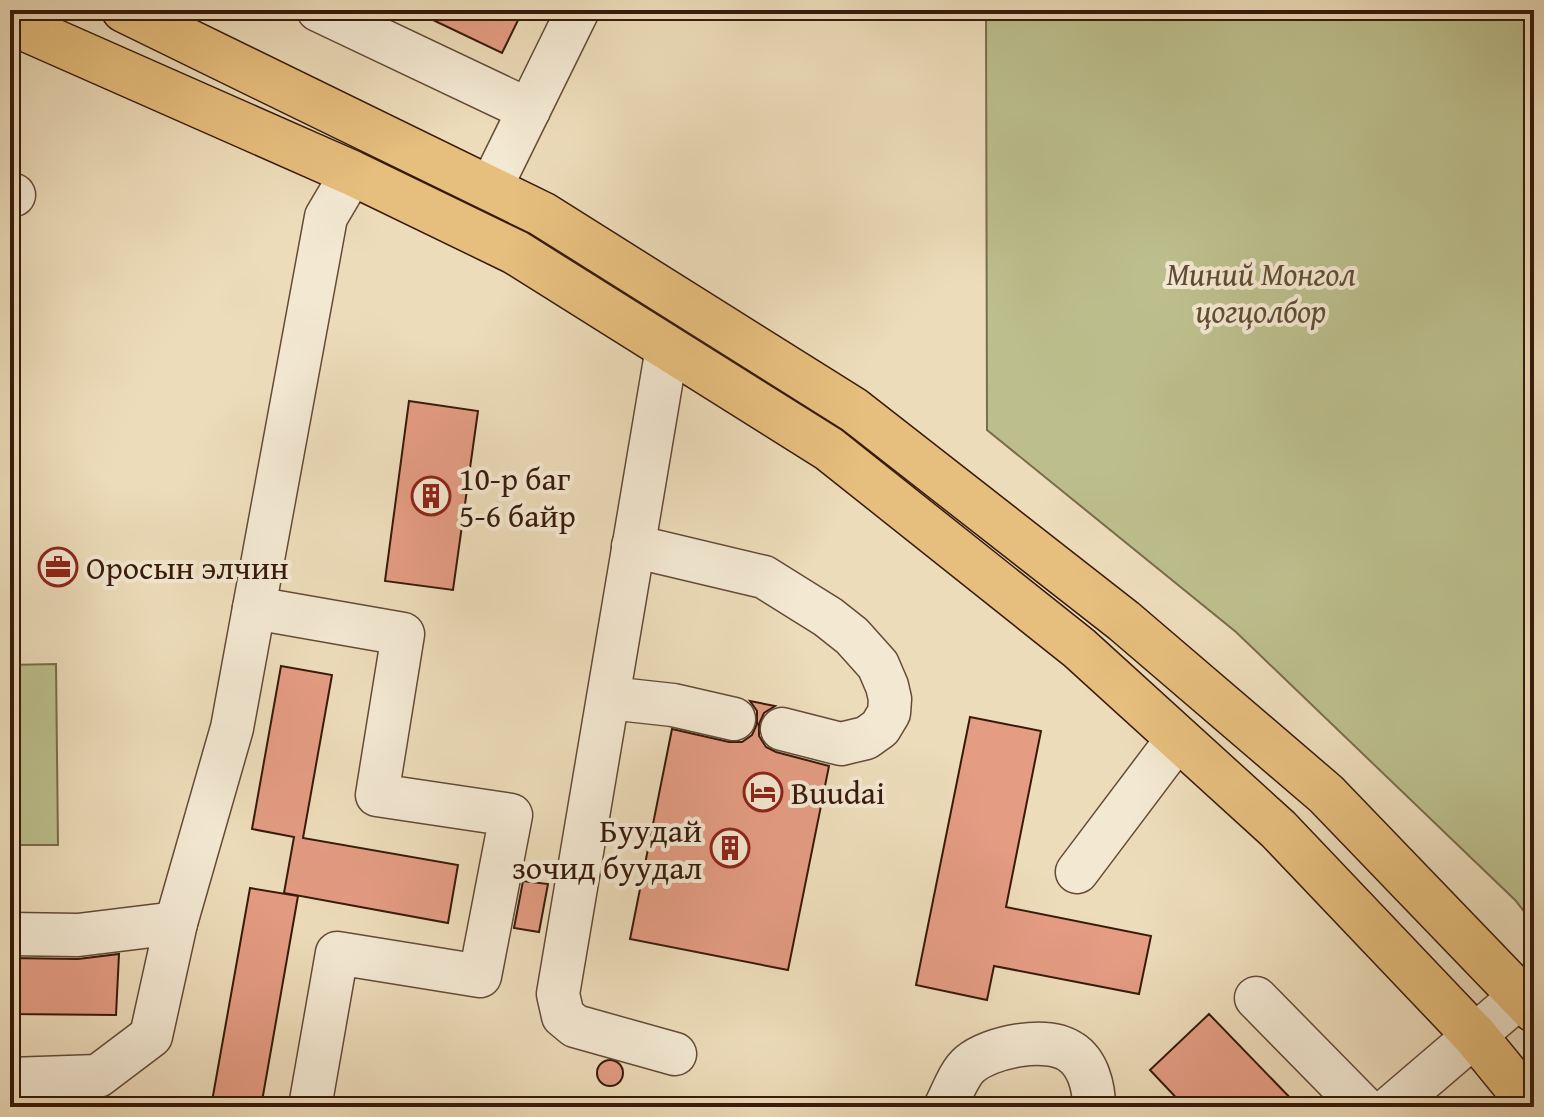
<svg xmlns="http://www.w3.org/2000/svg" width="1544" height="1117" viewBox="0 0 1544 1117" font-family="'Gentium Book Plus',serif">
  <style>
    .green { fill: #bcbf8d; stroke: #7a6c4c; stroke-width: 2 }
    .building { fill: #e49c83; stroke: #381a0b; stroke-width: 2 }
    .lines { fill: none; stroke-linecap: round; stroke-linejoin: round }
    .minor-casing { stroke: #654a37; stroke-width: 45 }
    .major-casing { stroke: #381a0b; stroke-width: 47 }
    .minor { stroke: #f3e8d2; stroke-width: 42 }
    .major { stroke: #e6be7d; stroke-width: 44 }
    .labels { text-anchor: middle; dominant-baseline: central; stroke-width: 8; stroke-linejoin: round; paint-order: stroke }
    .park-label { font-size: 32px; font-style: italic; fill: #604c32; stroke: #f3e8d2 }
    .poi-label { font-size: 32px; fill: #381a0b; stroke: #f3e8d2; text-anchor: start }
  </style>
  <rect width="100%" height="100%" fill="#eddcba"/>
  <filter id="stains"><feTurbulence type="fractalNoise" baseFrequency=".0025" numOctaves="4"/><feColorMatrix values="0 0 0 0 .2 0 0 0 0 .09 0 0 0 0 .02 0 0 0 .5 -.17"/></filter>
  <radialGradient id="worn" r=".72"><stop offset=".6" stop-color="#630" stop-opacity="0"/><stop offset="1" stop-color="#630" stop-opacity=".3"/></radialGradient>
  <!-- green -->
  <g class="green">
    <polygon points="986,10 1534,10 1534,924 1515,900 1236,632 987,430"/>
    <polygon points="56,664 58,845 10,845 10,665"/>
  </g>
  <!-- building -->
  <g class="building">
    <polygon points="412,10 523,10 502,53"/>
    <polygon points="409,401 478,411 453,590 385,581"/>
    <polygon points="281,666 332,675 303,838 458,865 448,923 284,893 294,837 252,829"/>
    <polygon points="750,701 775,706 764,713 759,724 759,736 766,747 776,752 829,766 788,970 630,939 672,729 729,742 742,742 752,735 757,724 757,711"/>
    <polygon points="970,717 1041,731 1006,907 1151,936 1139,994 994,966 987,1000 916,985"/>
    <polygon points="523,881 548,884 539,932 514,928"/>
    <polygon points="250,888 298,896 261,1107 211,1107"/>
    <polygon points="119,954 116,1015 10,1014 10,958 78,959"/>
    <polygon points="1209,1014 1299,1107 1185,1107 1150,1070"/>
    <circle cx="610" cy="1073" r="13"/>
  </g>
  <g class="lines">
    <defs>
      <g id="minor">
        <polyline points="318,10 529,110"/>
        <polyline points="491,187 578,10"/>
        <polyline points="10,195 14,195"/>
        <polyline points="667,348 558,994 563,1016 575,1026 675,1054"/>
        <polyline points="633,546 764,577 828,617 852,636 878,665 887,686 890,699 889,713 880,728 866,738 841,744 782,729"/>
        <polyline points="609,698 673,705 734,719"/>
        <polyline points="1077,872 1178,738"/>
        <polyline points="10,934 78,935 176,923 232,728 254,608"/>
        <polyline points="1256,998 1363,1107"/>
        <polyline points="10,1079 98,1076 151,1036 176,923"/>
        <polyline points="310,1107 337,953 480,976 511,815 377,795 403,634 254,608 326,217 352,173"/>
        <path d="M945,1107C952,1094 959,1073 970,1064C990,1047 1047,1035 1071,1052C1088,1063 1094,1087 1094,1107"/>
        <polyline points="1391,1107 1522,995"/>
      </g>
      <g id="major">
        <polyline points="124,10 542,214 854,410 1124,621 1326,794 1534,1010"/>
        <polyline points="10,22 352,173 515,252 829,449 1079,648 1278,829 1475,1036 1533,1107"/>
      </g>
    </defs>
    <!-- minor casing -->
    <use href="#minor" class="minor-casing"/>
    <!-- major casing -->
    <use href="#major" class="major-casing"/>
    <!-- minor -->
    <use href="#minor" class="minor"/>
    <!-- major -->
    <use href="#major" class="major"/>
  </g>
  <!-- icons -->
  <defs>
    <symbol id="building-ring" viewBox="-11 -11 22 22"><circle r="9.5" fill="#f3e8d2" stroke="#8f2418" stroke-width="1.5"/><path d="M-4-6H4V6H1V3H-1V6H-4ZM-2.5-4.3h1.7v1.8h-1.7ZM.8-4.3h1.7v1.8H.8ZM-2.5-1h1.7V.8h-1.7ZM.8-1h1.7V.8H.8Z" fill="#8f2418"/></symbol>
    <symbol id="office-ring" viewBox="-11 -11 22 22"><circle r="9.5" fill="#f3e8d2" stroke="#8f2418" stroke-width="1.5"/><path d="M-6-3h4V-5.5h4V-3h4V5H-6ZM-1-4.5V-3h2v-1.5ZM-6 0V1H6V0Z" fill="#8f2418"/></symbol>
    <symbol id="hotel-ring" viewBox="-11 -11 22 22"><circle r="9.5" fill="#f3e8d2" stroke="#8f2418" stroke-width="1.5"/><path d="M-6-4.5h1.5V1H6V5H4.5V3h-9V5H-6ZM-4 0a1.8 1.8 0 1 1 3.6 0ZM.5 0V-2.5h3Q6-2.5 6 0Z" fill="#8f2418"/></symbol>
  </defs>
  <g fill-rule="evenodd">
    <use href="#building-ring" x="409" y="474" width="44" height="44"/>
    <use href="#office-ring" x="36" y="545" width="44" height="44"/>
    <use href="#hotel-ring" x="741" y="770" width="44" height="44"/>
    <use href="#building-ring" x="708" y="826" width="44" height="44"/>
  </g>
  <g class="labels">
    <!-- park labels -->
    <g class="park-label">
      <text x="1261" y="273">Миний Монгол<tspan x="1261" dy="37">цогцолбор</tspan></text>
    </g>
    <!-- poi labels -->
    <g class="poi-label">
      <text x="459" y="478">10-р баг<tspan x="459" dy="37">5-6 байр</tspan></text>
      <text x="86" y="567">Оросын элчин</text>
      <text x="791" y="792">Buudai</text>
      <text x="702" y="830" text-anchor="end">Буудай<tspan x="702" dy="37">зочид буудал</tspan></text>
    </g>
  </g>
  <!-- margin -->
  <rect width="1544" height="1117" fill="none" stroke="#eddcba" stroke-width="40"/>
  <rect x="12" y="12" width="1520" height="1093" fill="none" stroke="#381a0b" stroke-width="4"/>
  <rect x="20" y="20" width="1504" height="1077" fill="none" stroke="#381a0b" stroke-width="2"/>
  <rect width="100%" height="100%" filter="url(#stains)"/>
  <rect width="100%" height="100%" fill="url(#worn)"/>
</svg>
